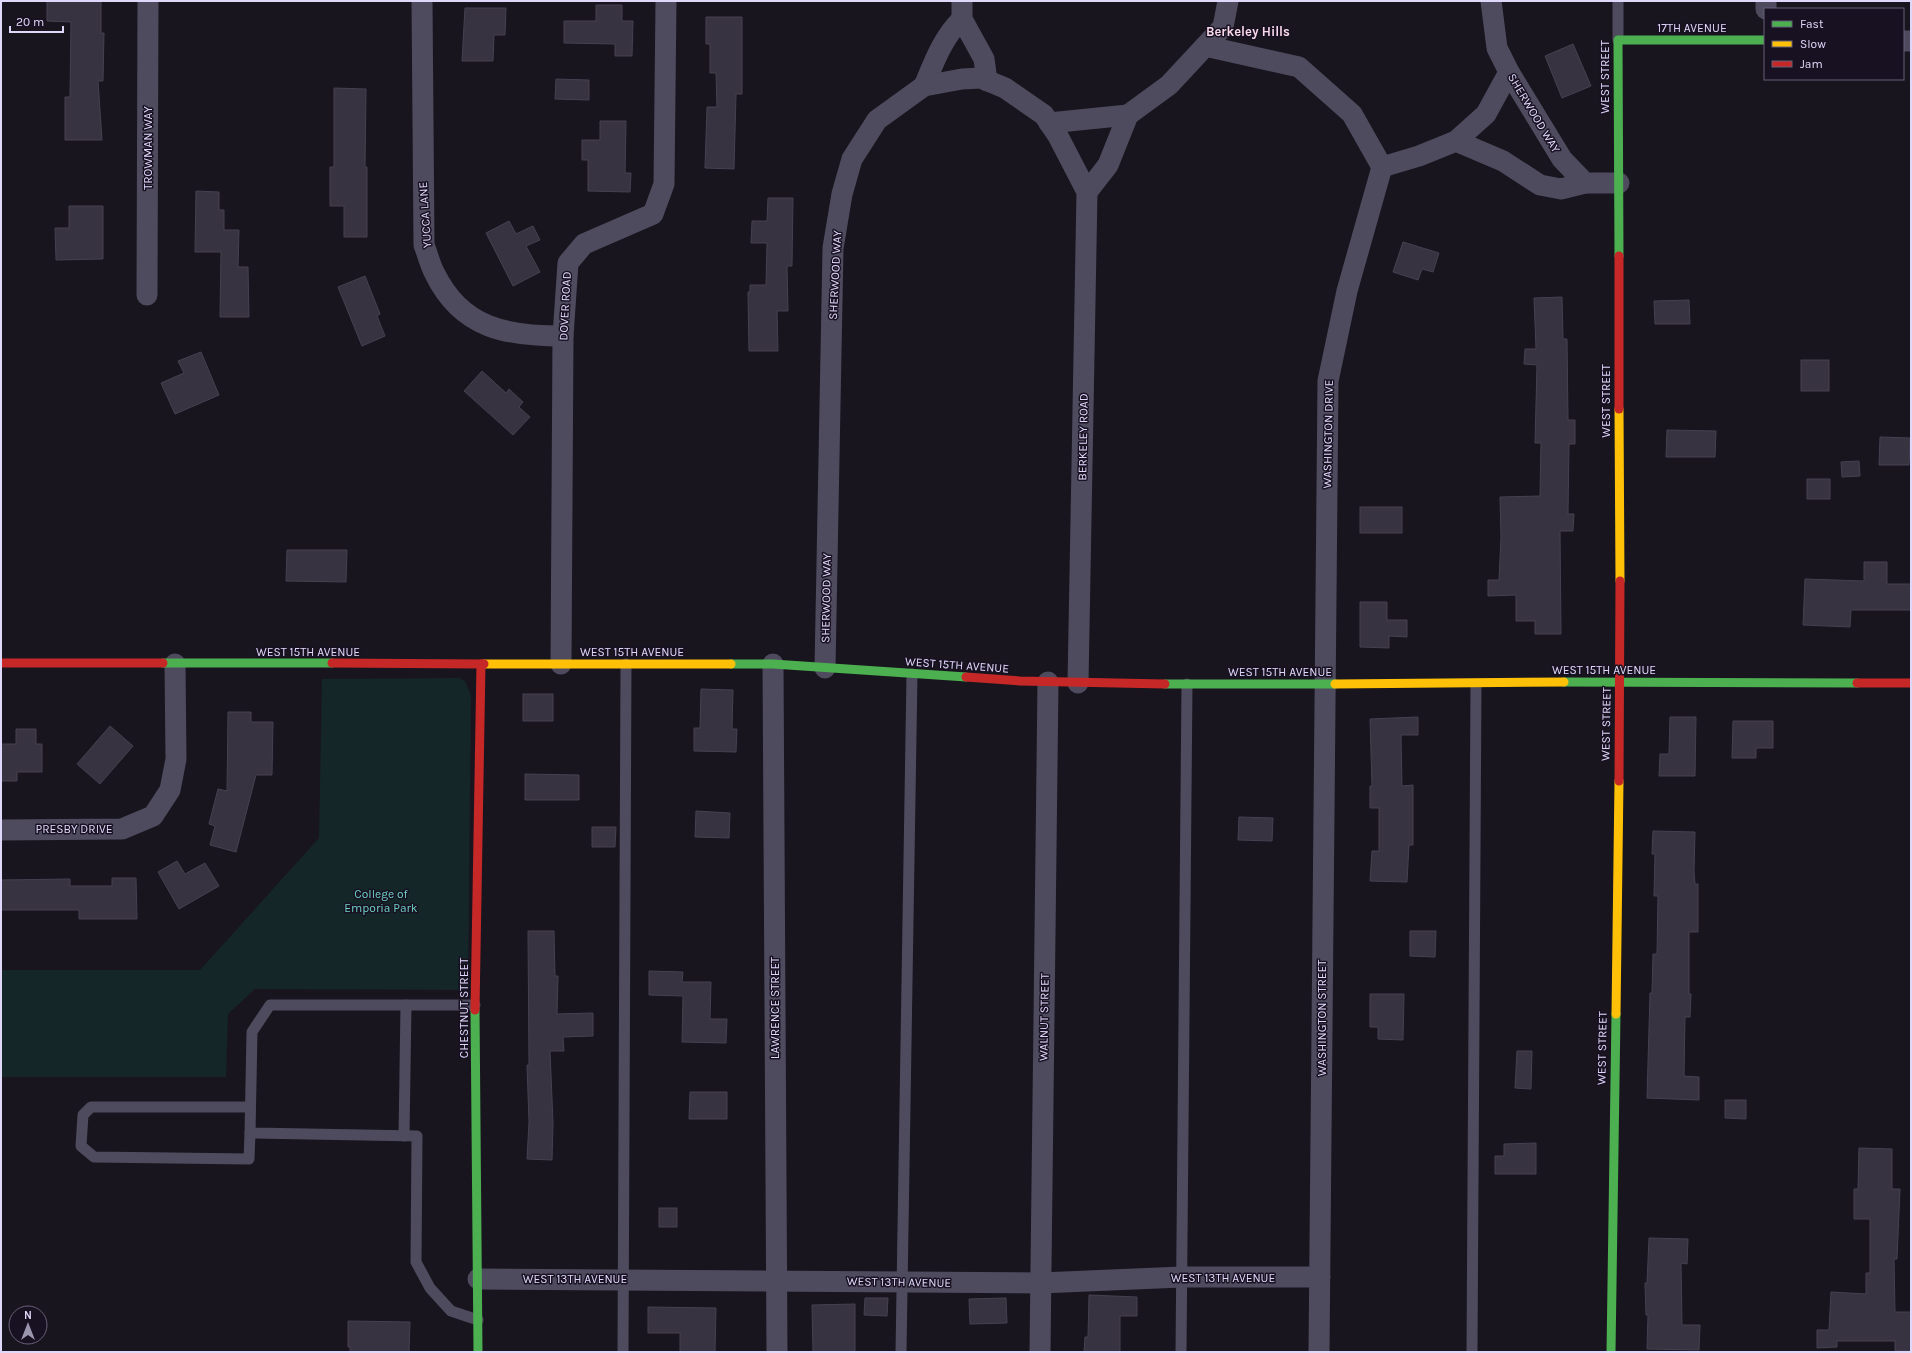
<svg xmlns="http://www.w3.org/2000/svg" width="1912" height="1353" viewBox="0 0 1912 1353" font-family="Karla,sans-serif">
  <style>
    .green { fill: #152629 }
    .building { fill: #383340; stroke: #464151 }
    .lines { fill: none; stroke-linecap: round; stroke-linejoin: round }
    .lane { stroke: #4e4b5e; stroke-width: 11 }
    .street { stroke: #4e4b5e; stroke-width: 21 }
    .fast { stroke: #4caf50; stroke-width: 9 }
    .slow { stroke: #ffc107; stroke-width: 9 }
    .jam { stroke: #c62828; stroke-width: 9 }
    .labels { text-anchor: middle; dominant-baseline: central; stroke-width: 3; stroke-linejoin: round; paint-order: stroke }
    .street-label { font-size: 12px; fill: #e0d8fa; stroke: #171122 }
    .park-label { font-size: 12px; fill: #6ed0c5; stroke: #171122 }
    .neighbourhood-label { font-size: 13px; font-weight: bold; fill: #fadaea; stroke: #171122 }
  </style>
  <rect width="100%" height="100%" fill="#18151e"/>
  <!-- green -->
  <polygon class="green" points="459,678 465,681 471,695 468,990 255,989 228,1014 226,1077 1,1077 1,970 200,970 319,838 322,679"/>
  <!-- building -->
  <g class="building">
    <polygon points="47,1 101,1 101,33 104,33 103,81 98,81 102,140 65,140 65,97 70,97 71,22 47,21"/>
    <polygon points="596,5 622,5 622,21 633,21 632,56 615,56 615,44 564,43 564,21 596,21"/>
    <polygon points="465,8 506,8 505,35 494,35 493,61 462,61"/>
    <polygon points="706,17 742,17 742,94 736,94 734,169 705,168 707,107 717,107 716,73 710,73 710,44 706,44"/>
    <polygon points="1573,44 1591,86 1562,98 1545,56"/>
    <polygon points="556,79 589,80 589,100 555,99"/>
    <polygon points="334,88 366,89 365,167 367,167 367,237 344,237 344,206 330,206 330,167 334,167"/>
    <polygon points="600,121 626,121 625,173 631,173 630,192 588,191 588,160 582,160 582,140 600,140"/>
    <polygon points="196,191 219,192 219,210 224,210 224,230 239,230 238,267 248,267 249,317 220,317 221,252 195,252"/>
    <polygon points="768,198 793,198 792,266 787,266 788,311 777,311 778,351 749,351 748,292 750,292 750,285 766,285 767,243 751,243 752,221 767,221"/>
    <polygon points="69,206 103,206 103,259 56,260 55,228 69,228"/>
    <polygon points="509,221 516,234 533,226 540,240 526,246 540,272 513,286 486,233"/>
    <polygon points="1403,242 1439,253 1433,272 1422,269 1418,280 1393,272"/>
    <polygon points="365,276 380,314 377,316 385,336 362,346 338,287"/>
    <polygon points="1562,297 1563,339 1567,339 1568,420 1575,420 1575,444 1569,444 1568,514 1574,514 1573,531 1560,531 1561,634 1535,634 1535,621 1516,621 1516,595 1488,596 1488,580 1499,580 1501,538 1500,497 1540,496 1541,443 1535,443 1537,365 1524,364 1525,349 1536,349 1534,298"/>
    <polygon points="1689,300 1690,324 1655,324 1654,301"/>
    <polygon points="201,352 219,395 175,414 161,383 184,373 178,361"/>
    <rect x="1801" y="360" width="28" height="31"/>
    <polygon points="482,371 506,393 509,389 523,402 519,407 530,417 513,435 464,391"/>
    <polygon points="1667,430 1716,431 1715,457 1666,457"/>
    <polygon points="1880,437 1910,438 1909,465 1879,465"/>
    <polygon points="1859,461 1860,476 1842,477 1841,462"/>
    <rect x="1807" y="479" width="23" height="20"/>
    <rect x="1360" y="507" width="42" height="26"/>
    <polygon points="287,550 347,550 346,582 286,581"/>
    <polygon points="1864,562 1887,562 1887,584 1911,584 1911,610 1851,610 1850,627 1803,625 1805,579 1864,581"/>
    <polygon points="1360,602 1387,602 1387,620 1407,620 1407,637 1389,636 1389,648 1360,647"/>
    <polygon points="701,689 733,690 732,729 737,729 736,752 694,751 694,728 700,728"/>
    <rect x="523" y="694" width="30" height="27"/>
    <polygon points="228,712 251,712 251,722 273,722 272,775 256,775 236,852 210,845 215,826 209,824 218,789 227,791"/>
    <polygon points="1418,717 1418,735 1401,735 1402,786 1413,785 1413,845 1409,845 1407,882 1370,881 1372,851 1379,851 1379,808 1370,808 1370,786 1372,786 1370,719"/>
    <polygon points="1670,717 1696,717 1695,776 1659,776 1660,754 1669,754"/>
    <polygon points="1733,721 1773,721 1773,748 1756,748 1756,758 1732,758"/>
    <polygon points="110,726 133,746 100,784 77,764"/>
    <polygon points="16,729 36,729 36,744 42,744 42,772 17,772 17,781 1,781 1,744 16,744"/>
    <polygon points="525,774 579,775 579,800 525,800"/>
    <polygon points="696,811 730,813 729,838 695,837"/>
    <polygon points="1239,817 1273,818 1272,841 1238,840"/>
    <polygon points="592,827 616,827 615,847 592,847"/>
    <polygon points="1653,831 1695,832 1694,872 1695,884 1698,884 1698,932 1689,932 1689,994 1691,994 1690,1017 1685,1017 1684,1076 1699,1077 1699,1100 1647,1098 1650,993 1652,993 1653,954 1657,954 1658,896 1654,896 1655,854 1652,854"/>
    <polygon points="177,861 185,874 205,863 219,886 179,909 158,872"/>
    <polygon points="112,878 136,878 137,919 79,919 79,910 1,910 1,880 70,879 70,886 112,886"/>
    <polygon points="528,931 554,931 555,976 558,976 557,1014 593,1013 593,1036 563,1037 564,1051 550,1051 553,1123 552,1160 527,1159 529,1122 527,1065 529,1065"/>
    <polygon points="1410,931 1436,931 1435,957 1410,956"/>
    <polygon points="649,971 683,972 682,982 711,982 710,1019 727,1019 726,1043 682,1042 683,996 649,995"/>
    <polygon points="1370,994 1404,994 1403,1040 1378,1039 1378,1027 1370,1027"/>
    <polygon points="1517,1051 1532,1051 1531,1089 1515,1088"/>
    <polygon points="690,1092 727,1092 727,1119 689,1119"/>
    <polygon points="1725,1100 1746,1100 1746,1119 1725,1118"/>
    <polygon points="1536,1143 1536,1174 1495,1174 1495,1156 1504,1156 1504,1144"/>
    <polygon points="1859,1148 1892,1149 1892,1189 1900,1189 1897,1259 1894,1259 1895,1312 1911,1312 1911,1351 1895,1351 1895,1341 1837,1341 1837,1347 1817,1348 1817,1330 1829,1330 1831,1292 1866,1294 1866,1273 1870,1273 1870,1219 1854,1219 1854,1189 1858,1189"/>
    <rect x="659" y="1208" width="18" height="19"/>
    <polygon points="1649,1238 1688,1239 1687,1264 1681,1263 1682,1325 1700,1325 1699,1350 1647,1349 1648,1315 1646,1315 1645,1283 1647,1283"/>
    <polygon points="1089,1295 1137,1297 1137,1316 1120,1316 1120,1352 1084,1352 1085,1337 1088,1337"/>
    <polygon points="865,1298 888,1298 887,1316 864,1315"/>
    <polygon points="1006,1298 1007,1323 970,1324 969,1299"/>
    <polygon points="855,1304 855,1352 813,1352 812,1305"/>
    <polygon points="648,1307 716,1308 715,1352 680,1352 680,1333 648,1333"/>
    <polygon points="348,1321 410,1322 409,1352 350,1352 350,1347 348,1347"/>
  </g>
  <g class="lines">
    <!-- lane -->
    <g class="lane">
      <polyline points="1618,1 1618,40"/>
      <polyline points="475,1005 270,1005 252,1032 250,1133 417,1136 416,1262 430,1288 451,1311 478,1320"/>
      <polyline points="250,1133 249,1159 94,1157 81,1146 83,1115 91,1107 250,1107"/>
      <polyline points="404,1136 406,1005"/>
      <polyline points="623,1352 626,664"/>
      <polyline points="901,1352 912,674"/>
      <polyline points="1181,1352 1187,684"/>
      <polyline points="1472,1352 1476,684"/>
    </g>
    <!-- street -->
    <g class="street">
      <path d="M422,1L424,245C428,255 430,265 435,274C462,329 507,336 563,336"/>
      <polyline points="962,1 962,19 984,59 987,81"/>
      <polyline points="1491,1 1497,48 1509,72 1562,159 1585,183 1619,183"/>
      <polyline points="1766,1 1766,9"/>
      <polyline points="1903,41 1911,41"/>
      <polyline points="1205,46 1299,67 1352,114 1382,167"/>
      <path d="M924,86C934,62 943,37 962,19"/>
      <polyline points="1049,123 1128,115"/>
      <polyline points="1456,141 1486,114 1509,72"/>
      <polyline points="1382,167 1419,156 1456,141 1503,161 1540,185 1561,189 1585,183"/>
      <polyline points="1087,192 1108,165 1128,115 1169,85 1223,27 1228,1"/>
      <polyline points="147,295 148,1"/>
      <polyline points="561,664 563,336 568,263 584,244 653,214 664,184 666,1"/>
      <polyline points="773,664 777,1352"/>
      <polyline points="825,668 833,248 842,194 852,159 877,120 924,86 962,79 981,78 1005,88 1044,115 1058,136 1087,192 1078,683"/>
      <polyline points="1,830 122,829 153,816 170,790 176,759 175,664"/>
      <polyline points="478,1279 1040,1283 1182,1277 1320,1277"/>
      <polyline points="1040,1352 1048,682"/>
      <polyline points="1319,1352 1328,381 1347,291 1382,167"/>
    </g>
    <!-- fast -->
    <g class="fast">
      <polyline points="1619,256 1618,40 1765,40"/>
      <polyline points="163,663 332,663"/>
      <polyline points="731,664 773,664 966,677"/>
      <polyline points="1564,682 1857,683"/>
      <polyline points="1165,684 1335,684"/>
      <polyline points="475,1010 478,1352"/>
      <polyline points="1611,1352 1616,1014"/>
    </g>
    <!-- slow -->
    <g class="slow">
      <polyline points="1619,409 1620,581"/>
      <polyline points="484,664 731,664"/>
      <polyline points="1335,684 1564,682"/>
      <polyline points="1616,1014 1619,781"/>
    </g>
    <!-- jam -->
    <g class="jam">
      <polyline points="1619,256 1619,409"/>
      <polyline points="1,663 163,663"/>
      <polyline points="332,663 484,664"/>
      <polyline points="966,677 1020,681 1165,684"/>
      <polyline points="1857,683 1911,683"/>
      <polyline points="1619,781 1620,581"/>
      <polyline points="475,1010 481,664"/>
    </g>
  </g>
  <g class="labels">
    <!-- street labels -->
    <g class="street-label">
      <text x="1692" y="28">17TH AVENUE</text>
      <text transform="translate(1605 77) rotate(-90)">WEST STREET</text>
      <text transform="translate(1534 113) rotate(59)">SHERWOOD WAY</text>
      <text transform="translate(148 148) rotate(-90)">TROWMAN WAY</text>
      <text transform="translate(425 215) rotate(-94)">YUCCA LANE</text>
      <text transform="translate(835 275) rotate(-87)">SHERWOOD WAY</text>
      <text transform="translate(565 306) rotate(-87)">DOVER ROAD</text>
      <text transform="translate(1606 401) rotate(-90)">WEST STREET</text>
      <text transform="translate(1328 434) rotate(-89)">WASHINGTON DRIVE</text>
      <text transform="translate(1083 437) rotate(-89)">BERKELEY ROAD</text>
      <text transform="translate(826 598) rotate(-89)">SHERWOOD WAY</text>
      <text x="308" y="652">WEST 15TH AVENUE</text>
      <text x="632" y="652">WEST 15TH AVENUE</text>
      <text transform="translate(957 665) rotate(4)">WEST 15TH AVENUE</text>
      <text x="1604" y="670">WEST 15TH AVENUE</text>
      <text x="1280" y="672">WEST 15TH AVENUE</text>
      <text transform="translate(1606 724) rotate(-89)">WEST STREET</text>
      <text x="74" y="829">PRESBY DRIVE</text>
      <text transform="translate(464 1008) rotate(-90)">CHESTNUT STREET</text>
      <text transform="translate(775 1008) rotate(-90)">LAWRENCE STREET</text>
      <text transform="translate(1044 1017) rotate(-89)">WALNUT STREET</text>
      <text transform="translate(1322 1018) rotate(-90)">WASHINGTON STREET</text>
      <text transform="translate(1602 1048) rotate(-89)">WEST STREET</text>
      <text x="1223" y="1278">WEST 13TH AVENUE</text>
      <text x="575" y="1279">WEST 13TH AVENUE</text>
      <text transform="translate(899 1282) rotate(1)">WEST 13TH AVENUE</text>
    </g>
    <!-- park labels -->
    <g class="park-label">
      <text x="381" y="894">College of<tspan x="381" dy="14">Emporia Park</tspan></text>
    </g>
    <!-- neighbourhood labels -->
    <g class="neighbourhood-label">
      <text x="1248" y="31">Berkeley Hills</text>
    </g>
  </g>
  <!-- border -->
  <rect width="1912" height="1353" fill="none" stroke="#e0d8fa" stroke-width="4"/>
  <!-- legend -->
  <rect x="1764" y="8" width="140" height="72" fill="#171122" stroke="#676178"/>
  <rect x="1772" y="21" width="20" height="6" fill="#4caf50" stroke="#676178"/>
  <text x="1800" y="28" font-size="12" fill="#e0d8fa">Fast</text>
  <rect x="1772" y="41" width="20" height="6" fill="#ffc107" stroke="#676178"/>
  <text x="1800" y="48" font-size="12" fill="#e0d8fa">Slow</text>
  <rect x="1772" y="61" width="20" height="6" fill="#c62828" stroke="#676178"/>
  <text x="1800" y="68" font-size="12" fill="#e0d8fa">Jam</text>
  <!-- north arrow -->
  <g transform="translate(28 1325)"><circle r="19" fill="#171122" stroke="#676178"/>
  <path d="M0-3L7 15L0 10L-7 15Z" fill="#9a94ad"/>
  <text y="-6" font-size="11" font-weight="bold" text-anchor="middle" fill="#e0d8fa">N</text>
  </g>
  <!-- scale -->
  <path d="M10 26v6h53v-6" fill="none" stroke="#e0d8fa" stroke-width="2"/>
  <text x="16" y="26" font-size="12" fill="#e0d8fa" stroke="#171122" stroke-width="3" paint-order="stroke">20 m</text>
</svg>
